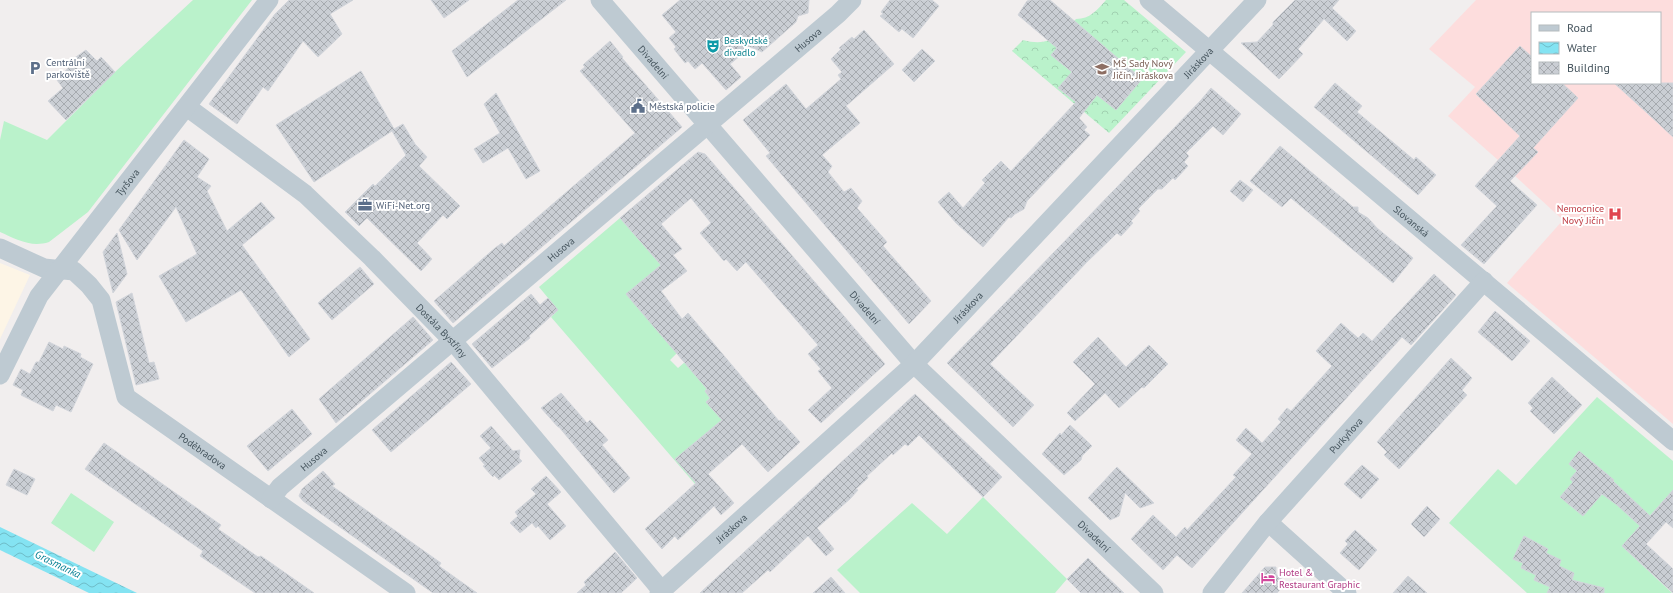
<svg xmlns="http://www.w3.org/2000/svg" width="1673" height="593" viewBox="0 0 1673 593" font-family="'PT Sans',sans-serif">
  <style>
    .commercial { fill: #fdf5e6 }
    .medical { fill: #fddddd; fill-rule: evenodd }
    .grass { fill: #baf2cb }
    .forest { fill: url(#forest-crowns) }
    .water { fill: url(#water-waves) }
    .building { fill: url(#building-cross-hatch); stroke: #d2d5db }
    .lines { fill: none; stroke-linecap: round; stroke-linejoin: round }
    .minor { stroke: #becad2; stroke-width: 19 }
    .labels { text-anchor: middle; dominant-baseline: central; stroke-width: 4; stroke-linejoin: round; paint-order: stroke }
    .culture-label { font-size: 10px; fill: #0d838f; stroke: #fff; text-anchor: start }
    .street-label { font-size: 10px; fill: #45545d; stroke: #fff }
    .service-label { font-size: 10px; fill: #4e5e75; stroke: #fff; text-anchor: start }
    .education-label { font-size: 10px; fill: #785e54; stroke: #fff; text-anchor: start }
    .health-label { font-size: 10px; fill: #be3a42; stroke: #fff; text-anchor: end }
    .hotel-label { font-size: 10px; fill: #b23c85; stroke: #fff; text-anchor: start }
    .water-label { font-size: 11px; font-style: italic; fill: #057f93; stroke: #fff }
  </style>
  <defs>
    <pattern id="forest-crowns" width="20" height="18" patternUnits="userSpaceOnUse"><rect width="20" height="18" fill="#baf2cb"/><path d="M2 6a3 3 0 1 1 6 0M12 15a3 3 0 1 1 6 0" fill="none" stroke="#a1d1b1"/></pattern>
    <pattern id="water-waves" width="16" height="10" patternUnits="userSpaceOnUse"><rect width="16" height="10" fill="#84e3f2"/><path d="M0 5q4-4 8 0t8 0" fill="none" stroke="#6ebbc7"/></pattern>
    <pattern id="building-cross-hatch" width="8" height="8" patternUnits="userSpaceOnUse"><rect width="8" height="8" fill="#caced4"/><path d="M0 0l8 8M0 8l8-8" fill="none" stroke="#a6aaaf"/></pattern>
  </defs>
  <rect width="100%" height="100%" fill="#f1eeee"/>
  <!-- commercial -->
  <polygon class="commercial" points="0,263 30,275 0,339"/>
  <!-- medical -->
  <path class="medical" d="M1476,0H1673V424L1507,283L1563,220L1515,176L1504,188L1487,172L1498,160L1448,116L1475,87L1429,49ZM1532,13H1660V83H1532Z"/>
  <!-- grass -->
  <g class="grass">
    <path d="M193,0H252L88,212L49,242C31,248 16,239 0,232V140L4,121L47,140L115,72Z"/>
    <polygon points="620,218 662,266 627,294 677,353 670,360 678,368 685,362 707,389 705,391 710,398 706,402 713,410 729,414 676,459 696,483 695,484 551,317 558,310 539,287"/>
    <polygon points="1597,397 1673,461 1673,502 1667,497 1622,546 1672,593 1527,593 1449,523 1498,469 1516,485"/>
    <polygon points="71,493 114,522 94,552 51,523"/>
    <polygon points="983,497 1067,579 1055,593 860,593 837,570 912,503 947,534"/>
  </g>
  <!-- forest -->
  <path class="forest" d="M1106,0H1124L1186,52L1109,133L1012,51L1023,40C1048,47 1059,37 1076,19C1090,19 1097,10 1106,0Z"/>
  <!-- water -->
  <polygon class="water" points="0,527 137,593 89,593 0,550"/>
  <!-- building -->
  <g class="building">
    <polygon points="289,0 353,0 330,14 342,34 318,57 303,41 268,91 263,87 237,124 209,104 275,14"/>
    <polygon points="431,0 469,0 444,18"/>
    <polygon points="518,0 566,0 467,77 452,51"/>
    <polygon points="680,0 809,0 808,13 798,16 796,22 762,52 751,47 730,64 741,77 726,90 702,63 695,69 688,61 685,63 674,49 676,47 669,38 676,32 662,15"/>
    <polygon points="890,0 932,0 939,6 913,38 902,29 899,32 880,16 883,14 881,12"/>
    <polygon points="1031,0 1050,0 1142,79 1116,110 1097,95 1079,118 1087,127 1084,130 1090,135 1027,201 1024,209 1015,214 1011,218 1009,217 983,247 956,223 938,202 949,192 963,208 985,183 982,180 1001,161 1011,171 1076,102 1058,88 1072,72 1051,55 1057,48 1018,15 1027,1"/>
    <polygon points="1295,0 1339,0 1332,8 1356,31 1347,41 1324,19 1298,49 1303,54 1279,79 1241,43 1257,42 1273,25 1273,22"/>
    <polygon points="864,30 894,64 846,106 860,123 822,155 832,166 828,172 844,192 851,188 862,201 857,208 887,242 883,246 931,301 909,324 766,156 770,153 743,120 786,84 806,109 841,79 838,75 842,72 831,59 841,49 839,48 852,37 854,39"/>
    <polygon points="610,41 623,57 622,58 682,127 453,323 434,301 495,248 502,243 504,246 635,133 580,71 585,67 583,65"/>
    <polygon points="1520,46 1532,57 1532,83 1562,83 1578,98 1533,148 1538,152 1510,181 1537,205 1484,264 1461,245 1497,206 1475,186 1520,136 1476,94"/>
    <polygon points="922,49 935,61 914,82 902,70"/>
    <polygon points="86,50 97,61 101,57 115,72 66,120 48,101 63,88 57,80 72,64 73,59"/>
    <polygon points="361,71 394,129 403,124 415,144 427,157 419,166 460,206 447,219 443,215 417,243 432,259 421,271 367,218 359,226 345,212 373,184 375,186 406,155 392,131 314,182 276,125"/>
    <polygon points="1335,83 1362,106 1357,112 1414,160 1416,157 1436,175 1418,195 1314,107"/>
    <polygon points="1614,83 1673,83 1673,137 1646,112"/>
    <polygon points="1211,88 1241,114 1223,135 1213,126 1186,153 1189,156 1184,162 1188,166 1175,180 1173,178 1162,189 1158,189 1138,209 1140,211 1131,221 1133,223 1121,236 1117,233 1087,262 990,364 1034,405 1013,427 947,363 1201,100"/>
    <polygon points="496,93 540,171 526,179 508,148 483,163 474,149 500,133 484,104"/>
    <polygon points="184,140 209,159 197,177 211,186 207,191 227,231 261,202 275,218 242,245 310,339 289,357 241,290 186,322 159,276 197,254 176,207 137,260 119,230"/>
    <polygon points="1280,146 1353,207 1358,207 1358,212 1368,218 1377,228 1413,258 1393,283 1291,198 1282,207 1250,181"/>
    <polygon points="698,152 705,154 885,364 821,423 808,410 832,388 818,371 821,369 808,354 818,345 746,262 737,271 726,259 724,261 700,233 711,223 691,198 661,224 682,249 673,255 687,271 661,291 682,319 688,313 779,421 780,420 800,442 768,472 742,444 708,474 734,503 721,515 714,506 678,540 675,536 662,549 645,529 696,483 675,459 722,420 706,402 710,398 705,391 707,389 626,294 661,265 620,218"/>
    <polygon points="1240,180 1253,190 1243,202 1230,191"/>
    <polygon points="117,233 127,274 113,293 103,252"/>
    <polygon points="360,267 374,284 332,320 318,303"/>
    <polygon points="1434,274 1456,295 1411,345 1402,337 1192,568 1177,555 1163,570 1131,539 1153,515 1176,537 1185,527 1187,530 1236,477 1233,475 1252,454 1236,440 1246,428 1262,443 1281,422 1278,419 1287,408 1291,411 1332,366 1316,351 1341,323 1358,338 1363,333 1372,341"/>
    <polygon points="132,293 149,363 154,362 159,379 136,385 116,302"/>
    <polygon points="531,294 540,305 548,298 558,310 529,336 530,338 492,368 472,344"/>
    <polygon points="1495,311 1530,341 1512,361 1478,332"/>
    <polygon points="413,317 433,340 336,423 319,399"/>
    <polygon points="1098,337 1126,367 1149,345 1168,364 1144,388 1142,387 1119,408 1105,393 1075,421 1067,413 1095,384 1073,362"/>
    <polygon points="49,342 63,349 64,346 81,354 80,357 93,364 71,412 56,405 53,411 21,395 23,390 13,385 21,369 30,374 36,362 39,362"/>
    <polygon points="1451,358 1472,378 1462,390 1467,395 1399,469 1384,455 1387,452 1377,442"/>
    <polygon points="451,362 471,384 391,452 372,430"/>
    <polygon points="1552,377 1582,405 1554,434 1530,411 1533,408 1528,403"/>
    <polygon points="561,393 587,423 590,420 608,440 602,445 630,478 614,493 559,427 558,427 541,408"/>
    <polygon points="915,394 1002,477 983,497 919,435 908,446 905,444 893,455 892,453 867,476 868,478 856,489 858,490 850,499 817,528 834,549 826,556 808,536 770,572 768,570 742,593 700,593"/>
    <polygon points="292,409 312,434 268,471 247,446"/>
    <polygon points="1070,425 1092,446 1082,456 1081,460 1064,475 1042,454 1060,433 1061,435"/>
    <polygon points="491,426 513,451 520,450 519,458 522,461 499,480 494,475 493,477 483,466 485,465 479,458 491,448 480,436"/>
    <polygon points="104,443 221,525 218,529 258,557 261,556 314,593 255,593 200,556 203,551 85,469"/>
    <polygon points="1579,451 1614,480 1613,481 1650,516 1673,490 1673,528 1666,522 1646,544 1673,569 1673,593 1622,546 1640,526 1617,505 1602,494 1583,516 1560,497 1573,482 1570,479 1577,471 1569,464"/>
    <polygon points="1362,465 1379,479 1361,499 1344,484"/>
    <polygon points="1117,467 1154,503 1140,508 1125,493 1119,516 1110,520 1088,498"/>
    <polygon points="14,469 35,479 27,495 6,485"/>
    <polygon points="323,471 335,484 332,486 441,563 439,566 477,593 433,593 303,501 299,496 302,489"/>
    <polygon points="546,476 561,492 547,504 566,526 550,540 538,526 536,528 532,523 520,533 510,523 518,516 515,512 536,494 531,489"/>
    <polygon points="1427,506 1440,519 1424,537 1411,524"/>
    <polygon points="1355,530 1377,550 1359,570 1340,553 1348,544 1345,541"/>
    <polygon points="1524,536 1548,549 1546,553 1561,560 1559,566 1574,573 1572,580 1604,588 1604,593 1547,593 1550,587 1534,580 1536,575 1521,568 1523,563 1513,559"/>
    <polygon points="615,552 637,578 621,593 577,593 586,585 584,582"/>
    <polygon points="1088,558 1101,571 1124,593 1081,593 1067,579"/>
    <polygon points="1265,567 1276,567 1276,574 1286,583 1277,593 1242,593"/>
    <polygon points="1408,576 1427,593 1393,593"/>
    <polygon points="831,577 845,593 813,593"/>
  </g>
  <g class="lines">
    <!-- minor -->
    <g class="minor">
      <path id="s1" d="M600,0L914,364L1154,593"/>
      <path id="s2" d="M1149,0L1673,441"/>
      <path id="s3" d="M187,107L305,194L372,258L452,340L662,591"/>
      <path id="s4" d="M0,248L44,268L74,271L89,285L101,300L126,397L406,593"/>
      <path id="s5" d="M0,375L39,296L269,0"/>
      <path id="s6" d="M271,499L280,487L838,14L852,0"/>
      <polyline points="1268,522 1347,593"/>
      <path id="s7" d="M659,593L914,364L1257,0"/>
      <path id="s8" d="M1212,593L1268,522L1484,281"/>
    </g>
  </g>
  <!-- icons -->
  <defs>
    <symbol id="theatre-bare" viewBox="-9 -9 18 18"><path d="M-5-5.5Q0-4 5-5.5V0Q5 5 0 6Q-5 5-5 0ZM-3.3-2.5H-1v1.5H-3.3ZM1-2.5H3.3v1.5H1ZM-2.8 1Q0 5.5 2.8 1Z" fill="#0f9aa8" stroke="#fff" stroke-width="2.5" paint-order="stroke"/></symbol>
    <symbol id="parking-bare" viewBox="-9 -9 18 18"><path d="M-3.5-5.5H1a3.5 3.5 0 0 1 0 7H-1V5.5H-3.5ZM-1-3.4V-.6H.8a1.4 1.4 0 0 0 0-2.8Z" fill="#5c6f8a" stroke="#fff" stroke-width="2.5" paint-order="stroke"/></symbol>
    <symbol id="school-bare" viewBox="-9 -9 18 18"><path d="M0-5L7-2L0 1L-7-2ZM-4 1L0 2.5L4 1V4Q0 6-4 4Z" fill="#8d6e63" stroke="#fff" stroke-width="2.5" paint-order="stroke"/></symbol>
    <symbol id="civic-bare" viewBox="-9 -9 18 18"><path d="M-.6-6.5H3V-4.5H.6V-3L4-1V1h2V6H-6V1h2V-1L-.6-3ZM-1.2 2.5V6h2.4V2.5Z" fill="#5c6f8a" stroke="#fff" stroke-width="2.5" paint-order="stroke"/></symbol>
    <symbol id="office-bare" viewBox="-9 -9 18 18"><path d="M-6-3h4V-5.5h4V-3h4V5H-6ZM-1-4.5V-3h2v-1.5ZM-6 0V1H6V0Z" fill="#5c6f8a" stroke="#fff" stroke-width="2.5" paint-order="stroke"/></symbol>
    <symbol id="hospital-bare" viewBox="-9 -9 18 18"><path d="M-5-5h3v3.5h4V-5h3V5h-3V1.5h-4V5h-3Z" fill="#e0444e" stroke="#fff" stroke-width="2.5" paint-order="stroke"/></symbol>
    <symbol id="hotel-bare" viewBox="-9 -9 18 18"><path d="M-6-4.5h1.5V1H6V5H4.5V3h-9V5H-6ZM-4 0a1.8 1.8 0 1 1 3.6 0ZM.5 0V-2.5h3Q6-2.5 6 0Z" fill="#d1479c" stroke="#fff" stroke-width="2.5" paint-order="stroke"/></symbol>
  </defs>
  <g fill-rule="evenodd">
    <use href="#theatre-bare" x="703" y="36" width="20" height="20"/>
    <use href="#parking-bare" x="25" y="58" width="20" height="20"/>
    <use href="#school-bare" x="1092" y="59" width="20" height="20"/>
    <use href="#civic-bare" x="628" y="96" width="20" height="20"/>
    <use href="#office-bare" x="355" y="195" width="20" height="20"/>
    <use href="#hospital-bare" x="1605" y="204" width="20" height="20"/>
    <use href="#hotel-bare" x="1258" y="568" width="20" height="20"/>
  </g>
  <g class="labels">
    <!-- culture labels -->
    <g class="culture-label">
      <text x="724" y="40">Beskydské<tspan x="724" dy="12">divadlo</tspan></text>
    </g>
    <!-- street labels -->
    <g class="street-label">
      <text stroke="none"><textPath href="#s6" startOffset="707">Husova</textPath></text>
      <text stroke="none"><textPath href="#s1" startOffset="82">Divadelní</textPath></text>
      <text stroke="none"><textPath href="#s7" startOffset="757">Jiráskova</textPath></text>
      <text stroke="none"><textPath href="#s5" startOffset="232">Tyršova</textPath></text>
      <text stroke="none"><textPath href="#s2" startOffset="343">Slovanská</textPath></text>
      <text stroke="none"><textPath href="#s6" startOffset="383">Husova</textPath></text>
      <text stroke="none"><textPath href="#s1" startOffset="406">Divadelní</textPath></text>
      <text stroke="none"><textPath href="#s7" startOffset="421">Jiráskova</textPath></text>
      <text stroke="none"><textPath href="#s3" startOffset="340">Dostála Bystřiny</textPath></text>
      <text stroke="none"><textPath href="#s8" startOffset="207">Purkyňova</textPath></text>
      <text stroke="none"><textPath href="#s4" startOffset="312">Poděbradova</textPath></text>
      <text stroke="none"><textPath href="#s6" startOffset="59">Husova</textPath></text>
      <text stroke="none"><textPath href="#s7" startOffset="97">Jiráskova</textPath></text>
      <text stroke="none"><textPath href="#s1" startOffset="730">Divadelní</textPath></text>
    </g>
    <!-- service labels -->
    <g class="service-label">
      <text x="46" y="62">Centrální<tspan x="46" dy="12">parkoviště</tspan></text>
      <text x="649" y="106">Městská policie</text>
      <text x="376" y="205">WiFi-Net.org</text>
    </g>
    <!-- education labels -->
    <g class="education-label">
      <text x="1113" y="63">MŠ Sady Nový<tspan x="1113" dy="12">Jičín, Jiráskova</tspan></text>
    </g>
    <!-- health labels -->
    <g class="health-label">
      <text x="1604" y="208">Nemocnice<tspan x="1604" dy="12">Nový Jičín</tspan></text>
    </g>
    <!-- hotel labels -->
    <g class="hotel-label">
      <text x="1279" y="572">Hotel &amp;<tspan x="1279" dy="12">Restaurant Graphic</tspan></text>
    </g>
    <!-- water labels -->
    <g class="water-label">
      <text transform="translate(58 564) rotate(26)">Grasmanka</text>
    </g>
  </g>
  <!-- legend -->
  <rect x="1531" y="12" width="130" height="72" fill="#ffffff" stroke="#b5bbbe"/>
  <rect x="1539" y="25" width="20" height="6" fill="#becad2" stroke="#b5bbbe"/>
  <text x="1567" y="32" font-size="12" fill="#45545d">Road</text>
  <rect x="1539" y="42" width="20" height="12" fill="url(#water-waves)" stroke="#b5bbbe"/>
  <text x="1567" y="52" font-size="12" fill="#45545d">Water</text>
  <rect x="1539" y="62" width="20" height="12" fill="url(#building-cross-hatch)" stroke="#b5bbbe"/>
  <text x="1567" y="72" font-size="12" fill="#45545d">Building</text>
</svg>
